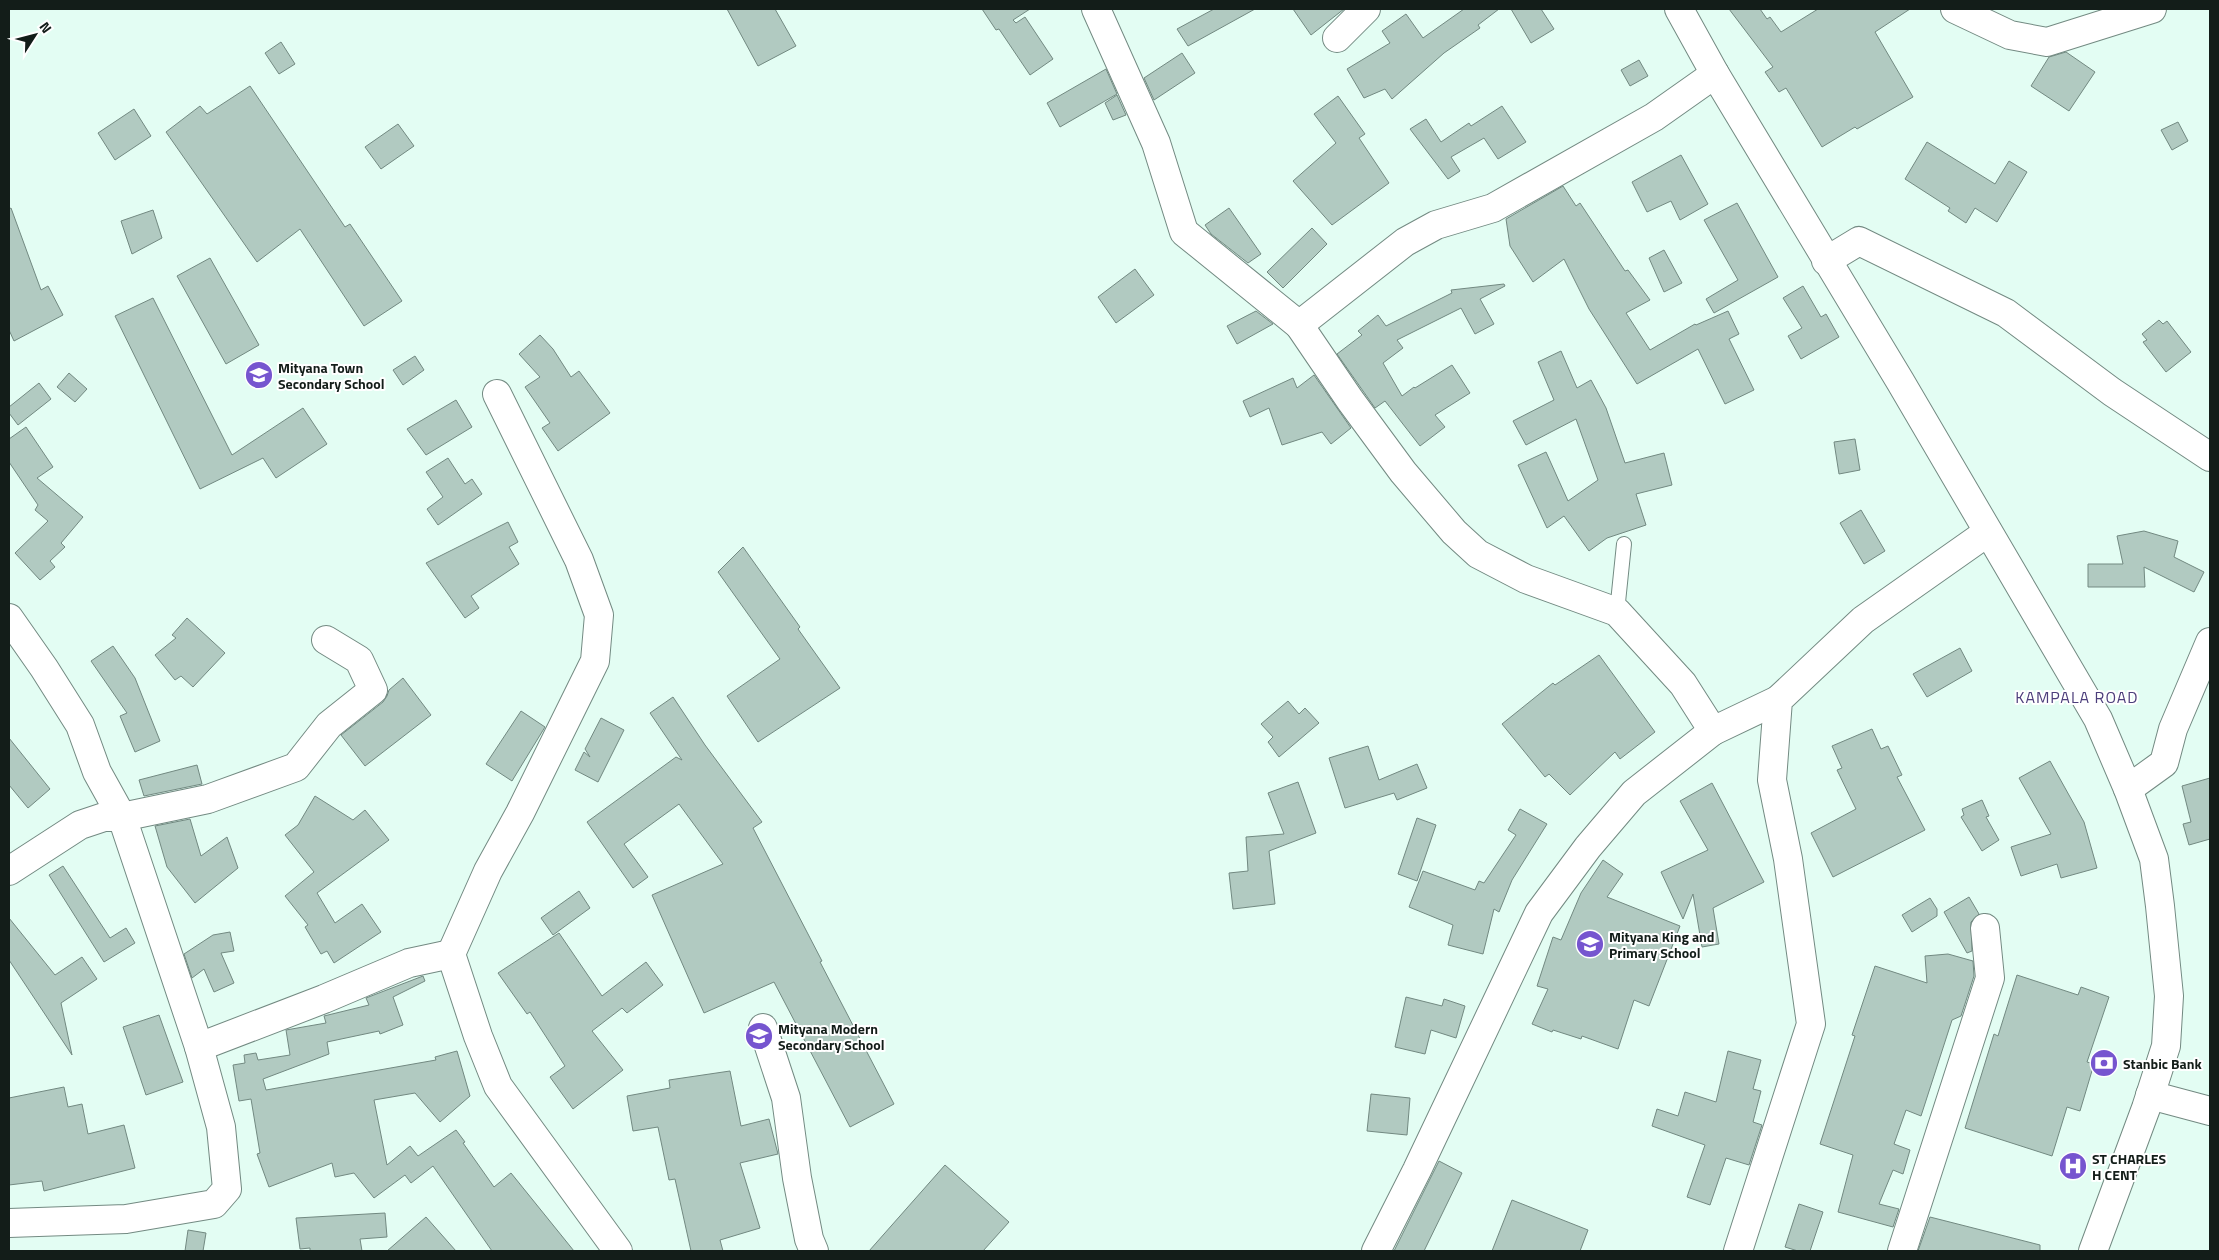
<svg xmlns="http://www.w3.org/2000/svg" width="2219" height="1260" viewBox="0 0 2219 1260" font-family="'Titillium Web',sans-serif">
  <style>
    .building { fill: #b1cac1; stroke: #728981 }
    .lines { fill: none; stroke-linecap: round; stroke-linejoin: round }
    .lane-casing { stroke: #738a82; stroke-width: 16 }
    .street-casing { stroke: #738a82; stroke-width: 30 }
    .lane { stroke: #fff; stroke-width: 14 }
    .street { stroke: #fff; stroke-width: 28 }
    .labels { text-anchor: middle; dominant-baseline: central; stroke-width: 4; stroke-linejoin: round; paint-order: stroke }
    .poi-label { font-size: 14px; font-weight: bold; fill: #131d19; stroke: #fff; text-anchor: start }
    .quarter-label { font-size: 16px; letter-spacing: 1px; fill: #4c3e7b; stroke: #fff }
  </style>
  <rect width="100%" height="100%" fill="#e3fdf3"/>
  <!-- building -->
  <g class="building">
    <polygon points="727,9 775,9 796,46 758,66"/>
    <polygon points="982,9 1030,9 1013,20 1016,23 1025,17 1053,59 1030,75 999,29 996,30"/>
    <polygon points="1214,9 1255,9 1188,46 1177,29"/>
    <polygon points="1293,9 1344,9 1311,35"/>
    <polygon points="1464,9 1499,9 1478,25 1480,28 1444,53 1392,99 1385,89 1364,98 1347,69 1390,43 1382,31 1406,14 1423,38"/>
    <polygon points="1511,9 1541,9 1554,29 1531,43"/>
    <polygon points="1729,9 1760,9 1767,19 1770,17 1781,32 1818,9 1910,9 1875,32 1913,97 1857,129 1855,127 1822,147 1786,88 1779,92 1765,72 1773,67"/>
    <polygon points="281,42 295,64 279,74 265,53"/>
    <polygon points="2066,52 2095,72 2069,111 2031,86 2049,57"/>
    <polygon points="1182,53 1195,73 1154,100 1144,78"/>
    <polygon points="1639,60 1648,76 1630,86 1621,70"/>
    <polygon points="1106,69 1117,94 1060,127 1047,103"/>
    <polygon points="250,86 345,227 350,224 402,301 364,326 300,229 257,262 166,132 200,106 207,114"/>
    <polygon points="1117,95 1126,115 1113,120 1105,103"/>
    <polygon points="1338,96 1365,134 1359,138 1389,183 1332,225 1293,181 1336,143 1314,114"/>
    <polygon points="1502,106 1526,142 1498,159 1484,138 1451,157 1460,171 1448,179 1410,129 1426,119 1441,142 1469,123 1471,126"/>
    <polygon points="134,109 151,136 115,160 98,133"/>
    <polygon points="2178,122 2188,141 2172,150 2161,130"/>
    <polygon points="398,124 414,146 381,169 365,147"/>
    <polygon points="1927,142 1995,184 2009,161 2027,172 1997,222 1975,208 1966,223 1948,211 1950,208 1905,179"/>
    <polygon points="1681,155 1708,204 1680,220 1671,201 1647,212 1632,182"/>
    <polygon points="1563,186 1576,206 1580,203 1625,271 1628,270 1650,300 1626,313 1650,350 1695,324 1696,325 1728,311 1739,334 1729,339 1754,390 1725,404 1698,349 1637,384 1589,309 1564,259 1533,282 1510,246 1506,219"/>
    <polygon points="1737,203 1778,277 1714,313 1706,299 1738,280 1704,220"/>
    <polygon points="11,208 41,290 48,286 63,315 14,341 9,330 9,209"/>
    <polygon points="1229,208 1261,254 1248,263 1211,234 1205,225"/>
    <polygon points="153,210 162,238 132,254 121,221"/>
    <polygon points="1312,228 1327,244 1283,288 1267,272"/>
    <polygon points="1664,250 1682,283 1664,292 1649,258"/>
    <polygon points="210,258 259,345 226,364 177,276"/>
    <polygon points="1135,269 1154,295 1116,323 1098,297"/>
    <polygon points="1504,284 1505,286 1480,299 1494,324 1475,334 1461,308 1397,340 1403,348 1383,363 1402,396 1414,387 1415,388 1452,365 1470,393 1435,415 1445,427 1420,446 1385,401 1375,408 1337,354 1362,335 1358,331 1378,315 1386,326 1452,293 1451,290"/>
    <polygon points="1803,286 1821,317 1826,314 1839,337 1801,359 1788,336 1802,328 1783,298"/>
    <polygon points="153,298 232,455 303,408 327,444 276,478 263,458 200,489 115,316"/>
    <polygon points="1256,311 1273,324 1237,344 1227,326"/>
    <polygon points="2159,320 2163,324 2167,321 2191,352 2166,372 2143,342 2147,340 2142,334"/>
    <polygon points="540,335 553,349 571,377 579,371 610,413 558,451 542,428 550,423 525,387 540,377 519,354"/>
    <polygon points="1561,351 1577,388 1591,380 1606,408 1625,463 1664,453 1672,485 1636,494 1646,525 1607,538 1589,551 1564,516 1547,528 1518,465 1546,452 1568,501 1598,480 1576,419 1526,445 1513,421 1554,400 1538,362"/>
    <polygon points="415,356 424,370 403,385 393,370"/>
    <polygon points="69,373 87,389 75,402 57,387"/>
    <polygon points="1314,375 1351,428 1331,444 1322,432 1282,445 1269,408 1250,417 1243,401 1293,378 1297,388"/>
    <polygon points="39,383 51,399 18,425 9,413 9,407"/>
    <polygon points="456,400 472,427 426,455 407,429"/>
    <polygon points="26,427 53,467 37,478 83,517 61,543 65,547 50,561 55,567 40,580 15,553 48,521 35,510 38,505 9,462 9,439"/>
    <polygon points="1855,439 1860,470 1839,474 1834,442"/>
    <polygon points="448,458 465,484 472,479 482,494 438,525 427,509 443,497 426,472"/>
    <polygon points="1861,510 1885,551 1864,564 1840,523"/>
    <polygon points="508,522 518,542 509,547 519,564 471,596 479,608 465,618 426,563"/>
    <polygon points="2144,531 2178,541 2174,557 2204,572 2194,592 2144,567 2145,587 2088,587 2088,564 2123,564 2117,536"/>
    <polygon points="743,547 800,627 798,629 840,688 758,742 727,696 780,659 718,572"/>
    <polygon points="187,618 225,653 193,687 181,676 175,680 155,655 176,638 172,635"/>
    <polygon points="113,646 135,678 160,741 135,752 120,716 127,713 91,661"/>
    <polygon points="1960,648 1972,671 1927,697 1913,674"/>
    <polygon points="1599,655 1655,732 1620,759 1615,752 1570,795 1549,774 1545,777 1502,724 1553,683 1555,685"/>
    <polygon points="403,678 431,715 365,766 341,735 383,702 387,696 389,690"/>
    <polygon points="673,697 705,745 762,822 753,828 822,961 820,962 894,1104 850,1127 774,982 704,1013 652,895 723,864 679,804 624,844 648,877 633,888 587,822 676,757 682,760 650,713"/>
    <polygon points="1288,701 1299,714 1305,708 1319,723 1279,757 1268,742 1273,737 1261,724"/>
    <polygon points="521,711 545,727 512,781 486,764"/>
    <polygon points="601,718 624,730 598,782 575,770 584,752 590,757 585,749"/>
    <polygon points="1872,729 1881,749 1888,746 1902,775 1897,777 1925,830 1833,877 1811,833 1856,809 1837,770 1842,768 1832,746"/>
    <polygon points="9,738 50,789 28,808 9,785"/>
    <polygon points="1368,746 1379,780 1417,764 1427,788 1397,800 1394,793 1345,808 1329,758"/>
    <polygon points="2050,761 2084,822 2097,868 2061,878 2057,864 2021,876 2011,847 2051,834 2019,778"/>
    <polygon points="197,765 202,784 144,796 139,780"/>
    <polygon points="2210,778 2210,839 2189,845 2183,824 2191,822 2182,786"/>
    <polygon points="1298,782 1316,833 1269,851 1275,904 1233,909 1229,873 1248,871 1246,837 1284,834 1268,793"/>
    <polygon points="1712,783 1764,882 1713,908 1719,944 1702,947 1693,894 1683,919 1661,872 1708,850 1680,801"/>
    <polygon points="315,796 353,820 365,810 389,840 317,893 335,923 362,904 381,932 334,963 327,951 321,954 305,927 308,925 285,896 314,872 285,835 298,825"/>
    <polygon points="1982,800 1989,816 1986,817 1999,840 1982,851 1961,817 1964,815 1962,809"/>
    <polygon points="1520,809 1547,824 1512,880 1499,912 1494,909 1483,954 1448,945 1453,925 1409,907 1423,871 1475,890 1479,881 1484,883 1516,835 1508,830"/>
    <polygon points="1417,818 1436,825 1417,881 1398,874"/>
    <polygon points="190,819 201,856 227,837 238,868 195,903 167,867 155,826"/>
    <polygon points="1603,860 1623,874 1607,897 1680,926 1649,1006 1634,1000 1618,1049 1582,1036 1581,1039 1553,1030 1552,1032 1532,1024 1548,989 1537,986 1553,937 1561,940 1581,893"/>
    <polygon points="63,866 110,938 126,928 135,943 104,962 49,875"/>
    <polygon points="579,891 590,908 553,935 541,918"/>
    <polygon points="1969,897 1979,914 1971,922 1972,951 1967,953 1944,912"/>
    <polygon points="1930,898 1937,909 1937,916 1912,932 1902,915"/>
    <polygon points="9,918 55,975 82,957 97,979 61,1003 72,1055 9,960"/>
    <polygon points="230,932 234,951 221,953 234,983 214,992 204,969 192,978 184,954 213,935"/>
    <polygon points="559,933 602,996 646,962 663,985 627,1013 622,1008 592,1031 623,1070 573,1109 550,1077 565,1066 530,1012 527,1014 498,973"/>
    <polygon points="1948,954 1973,961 1974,976 1961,1016 1952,1020 1921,1116 1906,1110 1894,1144 1910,1150 1903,1174 1893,1170 1879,1204 1899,1209 1893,1227 1838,1212 1853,1155 1820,1144 1855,1036 1852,1035 1875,966 1927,983 1925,956"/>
    <polygon points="2017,975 2078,995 2081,987 2109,997 2087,1062 2094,1064 2080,1111 2067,1107 2052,1156 1965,1128 1994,1034 1998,1036"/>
    <polygon points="423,976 425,981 393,997 403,1025 380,1034 379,1031 327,1042 329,1054 263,1079 266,1090 436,1060 435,1057 457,1051 470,1096 440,1122 415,1093 374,1100 387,1165 410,1146 418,1156 456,1130 465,1142 463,1143 494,1187 511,1173 574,1251 492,1251 433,1166 411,1183 405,1175 374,1198 354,1173 335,1177 332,1163 269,1187 257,1154 260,1153 251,1099 239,1101 233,1065 245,1063 244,1055 256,1053 258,1060 290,1055 286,1030 326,1023 324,1016 369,1005 366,998"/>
    <polygon points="1406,997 1442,1006 1444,999 1465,1006 1456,1038 1431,1030 1425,1054 1395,1047"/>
    <polygon points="159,1015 183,1082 146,1095 123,1027"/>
    <polygon points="1728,1051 1761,1060 1753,1089 1761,1091 1753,1122 1762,1125 1749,1165 1726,1158 1710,1205 1687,1197 1705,1145 1652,1126 1657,1109 1678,1116 1685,1092 1716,1102"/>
    <polygon points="730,1071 741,1126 769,1119 778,1154 740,1163 760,1228 720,1240 723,1251 691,1251 675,1179 669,1180 658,1127 633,1131 627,1096 670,1088 669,1080"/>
    <polygon points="64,1087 68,1107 82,1104 88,1134 124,1125 135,1168 44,1191 42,1181 9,1185 9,1098"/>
    <polygon points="1371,1094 1410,1098 1407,1135 1367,1131"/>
    <polygon points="1439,1161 1462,1173 1424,1251 1394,1251"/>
    <polygon points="945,1165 1009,1222 983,1251 869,1251"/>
    <polygon points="1512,1200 1588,1230 1580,1251 1492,1251"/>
    <polygon points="1799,1204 1823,1212 1810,1251 1798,1251 1785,1247"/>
    <polygon points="385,1213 387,1237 360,1239 362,1251 310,1251 310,1248 300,1249 296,1218"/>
    <polygon points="426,1217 456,1251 387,1251"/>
    <polygon points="1930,1217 2040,1245 2040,1251 1918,1251"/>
    <polygon points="188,1230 206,1233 203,1251 185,1251"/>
  </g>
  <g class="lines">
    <defs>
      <polyline id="lane" points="1617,612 1624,544"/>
      <g id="street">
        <polyline points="1096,9 1156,143 1184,232 1299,325 1405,242 1436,225 1493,208 1654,117 1715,74"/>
        <polyline points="1679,9 1715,74 1900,381 2098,719 2128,789 2154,859 2160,906 2169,996 2166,1046 2146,1108 2093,1251"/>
        <polyline points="1955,9 2010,35 2047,42 2152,9"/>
        <polyline points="1337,38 1366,9"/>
        <polyline points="1826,261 1859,241 2006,313 2112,392 2210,457"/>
        <polyline points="1299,325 1350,400 1403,472 1454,532 1478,554 1526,579 1617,612 1683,684 1713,731 1778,700"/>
        <polyline points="497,394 579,560 599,615 595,661 520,813 488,871 451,954 478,1036 498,1086 618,1251"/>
        <polyline points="9,618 44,668 80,725 97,772 122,817 199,1047 221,1127 227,1189 214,1204 126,1219 9,1223"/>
        <polyline points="2128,789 2164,763 2173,729 2210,642"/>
        <polyline points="9,871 80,825 104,817 122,817 208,799 296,767 329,725 373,690 359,660 326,640"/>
        <polyline points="763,1028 786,1098 797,1178 809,1239 814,1251"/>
        <polyline points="199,1047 324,999 409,963 451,954"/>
        <polyline points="2150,1095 2210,1111"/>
        <polyline points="1376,1251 1417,1170 1539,913 1588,847 1634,793 1713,731"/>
        <polyline points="1738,1251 1811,1024 1788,859 1772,780 1778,700 1863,620 1988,532"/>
        <polyline points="1902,1251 1990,978 1985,928"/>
      </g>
    </defs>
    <!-- lane casing -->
    <use href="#lane" class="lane-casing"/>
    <!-- street casing -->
    <use href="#street" class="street-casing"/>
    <!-- lane -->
    <use href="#lane" class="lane"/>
    <!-- street -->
    <use href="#street" class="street"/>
  </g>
  <!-- icons -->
  <defs>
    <symbol id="school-disc" viewBox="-11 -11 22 22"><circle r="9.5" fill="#7655cf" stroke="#fff"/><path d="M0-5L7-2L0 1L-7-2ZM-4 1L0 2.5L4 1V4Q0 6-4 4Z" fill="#fff"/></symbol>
    <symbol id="bank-disc" viewBox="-11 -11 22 22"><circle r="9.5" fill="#7655cf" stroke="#fff"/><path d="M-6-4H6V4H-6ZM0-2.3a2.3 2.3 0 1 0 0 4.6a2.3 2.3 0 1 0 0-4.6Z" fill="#fff"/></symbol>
    <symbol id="hospital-disc" viewBox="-11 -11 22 22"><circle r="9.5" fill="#7655cf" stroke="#fff"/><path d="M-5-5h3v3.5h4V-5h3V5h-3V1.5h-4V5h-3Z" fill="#fff"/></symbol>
  </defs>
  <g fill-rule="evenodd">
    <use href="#school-disc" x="243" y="359" width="32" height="32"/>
    <use href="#school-disc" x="1574" y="928" width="32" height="32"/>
    <use href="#school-disc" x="743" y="1020" width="32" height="32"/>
    <use href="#bank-disc" x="2088" y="1047" width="32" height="32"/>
    <use href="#hospital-disc" x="2057" y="1150" width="32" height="32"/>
  </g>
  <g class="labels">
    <!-- poi labels -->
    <g class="poi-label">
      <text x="278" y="367">Mityana Town<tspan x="278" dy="16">Secondary School</tspan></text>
      <text x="1609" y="936">Mityana King and<tspan x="1609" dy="16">Primary School</tspan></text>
      <text x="778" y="1028">Mityana Modern<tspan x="778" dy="16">Secondary School</tspan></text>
      <text x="2123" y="1063">Stanbic Bank</text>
      <text x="2092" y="1158">ST CHARLES<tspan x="2092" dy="16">H CENT</tspan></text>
    </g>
    <!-- quarter labels -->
    <g class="quarter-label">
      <text x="2077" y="697">KAMPALA ROAD</text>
    </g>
  </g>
  <!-- border -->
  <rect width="2219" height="1260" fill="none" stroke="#131d19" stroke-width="20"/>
  <!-- north arrow -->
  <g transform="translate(35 35) rotate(54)" stroke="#ffffff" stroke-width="4" paint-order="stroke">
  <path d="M0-4L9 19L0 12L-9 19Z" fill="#131d19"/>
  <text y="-8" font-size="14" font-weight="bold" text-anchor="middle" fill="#131d19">N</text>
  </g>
</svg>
